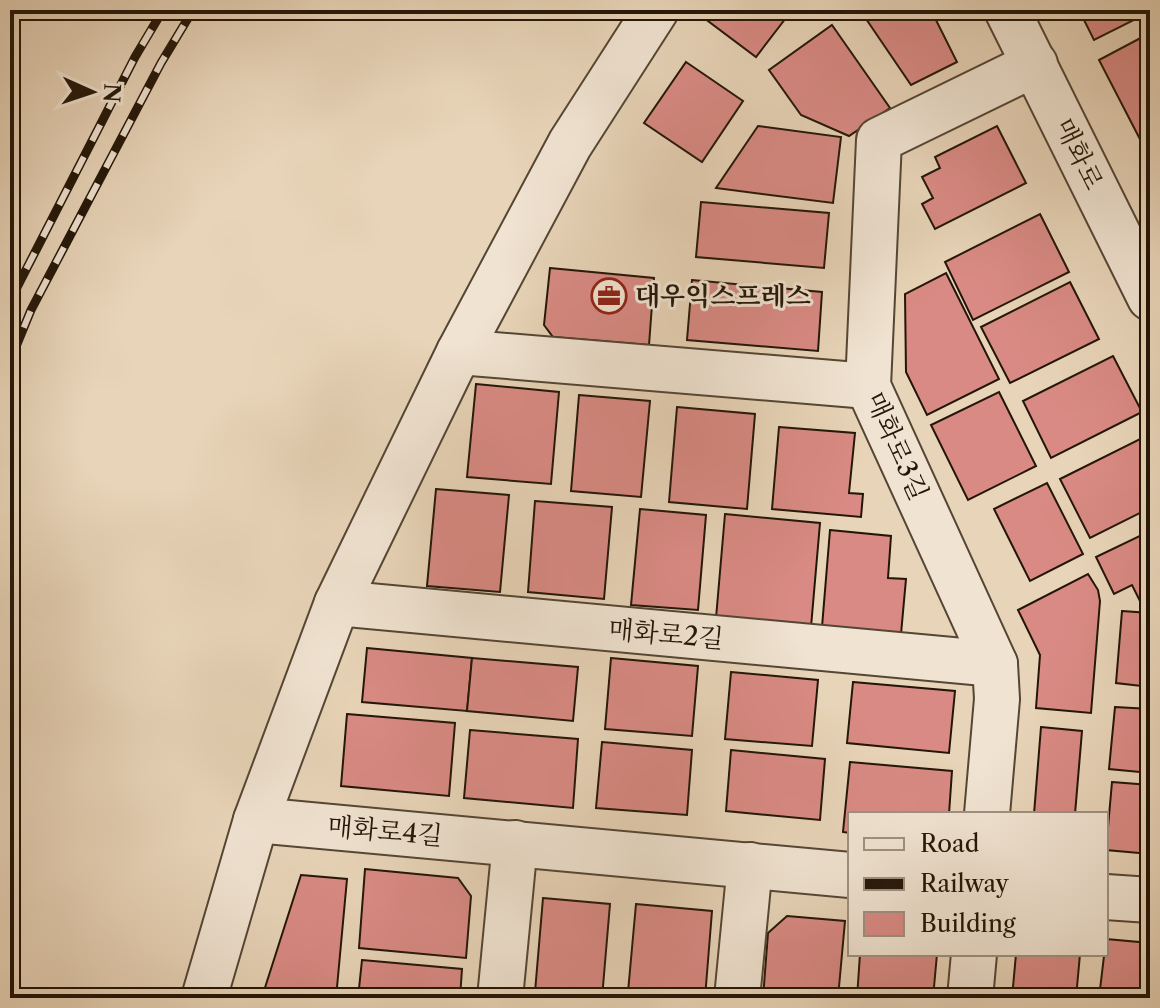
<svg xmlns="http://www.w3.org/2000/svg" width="1160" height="1008" viewBox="0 0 1160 1008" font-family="'Libre Caslon Text','Noto Serif KR',serif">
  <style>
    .building { fill: #d98a84; stroke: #231608; stroke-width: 2 }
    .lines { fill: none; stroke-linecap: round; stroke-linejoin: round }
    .minor-casing { stroke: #544634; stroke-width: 48 }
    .minor { stroke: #f0e3d1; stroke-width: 44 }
    .rail-casing { stroke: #231608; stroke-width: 9 }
    .rail { stroke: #f0e3d1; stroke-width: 6; stroke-dasharray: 18; stroke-linecap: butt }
    .labels { text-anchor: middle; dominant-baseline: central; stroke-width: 6; stroke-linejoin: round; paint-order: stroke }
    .street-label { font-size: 26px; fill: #231608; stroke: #f0e3d1 }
    .poi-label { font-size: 26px; font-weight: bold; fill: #231608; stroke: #f0e3d1; text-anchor: start }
  </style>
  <rect width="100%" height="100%" fill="#e8d4b8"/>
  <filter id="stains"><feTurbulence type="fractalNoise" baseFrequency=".0025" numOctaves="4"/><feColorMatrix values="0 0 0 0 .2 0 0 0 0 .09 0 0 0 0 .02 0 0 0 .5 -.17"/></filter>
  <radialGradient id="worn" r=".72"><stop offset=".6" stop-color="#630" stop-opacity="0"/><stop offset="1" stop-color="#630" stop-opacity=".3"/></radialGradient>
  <!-- building -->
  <g class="building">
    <polygon points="716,10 792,10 756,57 708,21"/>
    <polygon points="860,10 931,10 957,62 911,85"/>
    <polygon points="1079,10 1150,10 1150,12 1094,40"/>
    <polygon points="832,25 890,108 849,136 801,115 769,70"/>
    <polygon points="1150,33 1150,141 1143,145 1099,60"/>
    <polygon points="686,62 743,101 702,162 644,123"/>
    <polygon points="758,126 841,137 833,203 716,188"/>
    <polygon points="997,126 1026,183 935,229 922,204 933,198 922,177 940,168 935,157"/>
    <polygon points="701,202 829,213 824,268 696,257"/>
    <polygon points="1040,214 1069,272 973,320 945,262"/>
    <polygon points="550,268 654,278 649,345 553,337 544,325"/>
    <polygon points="946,273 999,379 927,415 906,372 905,294"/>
    <polygon points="692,280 822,292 818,351 687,340"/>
    <polygon points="1070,282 1099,339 1010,383 981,327"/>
    <polygon points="1113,356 1142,412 1051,458 1023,401"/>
    <polygon points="476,384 559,392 551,484 467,477"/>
    <polygon points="999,392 1036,466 968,500 931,425"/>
    <polygon points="579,395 650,401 641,497 571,491"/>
    <polygon points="677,407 755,414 747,509 669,502"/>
    <polygon points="779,427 855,433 849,493 863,494 861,517 772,509"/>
    <polygon points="1150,434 1150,508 1090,538 1060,479"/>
    <polygon points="1047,483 1083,554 1030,581 994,509"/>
    <polygon points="436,489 509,495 500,592 427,586"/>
    <polygon points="535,501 612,507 604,599 528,592"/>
    <polygon points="640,509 706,515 698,610 631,605"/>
    <polygon points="725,514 820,523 811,627 716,618"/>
    <polygon points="830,530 891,536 888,578 906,579 901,634 822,627"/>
    <polygon points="1150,531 1150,595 1140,601 1132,585 1114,594 1096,557"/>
    <polygon points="1088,574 1098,590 1100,601 1091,713 1036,708 1040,655 1018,610"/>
    <polygon points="1122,611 1150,613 1150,687 1116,683"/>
    <polygon points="367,648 472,658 467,711 362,702"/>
    <polygon points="472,658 578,667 573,721 467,711"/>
    <polygon points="611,658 698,666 692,736 605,729"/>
    <polygon points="731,672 818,680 812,746 725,739"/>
    <polygon points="853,682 955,691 949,753 847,743"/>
    <polygon points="1115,707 1150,709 1150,773 1109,769"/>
    <polygon points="347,714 455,723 449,796 341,786"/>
    <polygon points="1041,727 1082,731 1075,814 1034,814"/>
    <polygon points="470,730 578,739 573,808 464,798"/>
    <polygon points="602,742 692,750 687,815 596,808"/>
    <polygon points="731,750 825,759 820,820 726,811"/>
    <polygon points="850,762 952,771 949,814 850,814 850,833 843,832"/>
    <polygon points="1112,782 1150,785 1150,854 1106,850"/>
    <polygon points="365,869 458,878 471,896 466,958 359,948"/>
    <polygon points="301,875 347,879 336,998 262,997"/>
    <polygon points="543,898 610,904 602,998 535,992"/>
    <polygon points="636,904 712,911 705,998 628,992"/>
    <polygon points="787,916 845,921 838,998 763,998 768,933"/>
    <polygon points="1106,939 1150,943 1150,998 1099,998"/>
    <polygon points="860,954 937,954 933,998 857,998"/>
    <polygon points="1016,954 1080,954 1076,998 1012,998"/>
    <polygon points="362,960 462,969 460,998 358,998"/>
  </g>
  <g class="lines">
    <defs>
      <g id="minor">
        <polyline points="1007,10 1150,298"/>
        <polyline points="459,352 868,386"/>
        <polyline points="337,603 995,664"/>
        <polyline points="987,814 997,699 995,664 868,386 879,140 1035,64"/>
        <polyline points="256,820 850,875"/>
        <polyline points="1106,897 1150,900"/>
        <polyline points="204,998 256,820 337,603 459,352 570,144 656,10"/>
        <polyline points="500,998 515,843"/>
        <polyline points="737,998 750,865"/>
        <polyline points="970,998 974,954"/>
      </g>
    </defs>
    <!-- minor casing -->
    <use href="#minor" class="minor-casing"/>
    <!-- minor -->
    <use href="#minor" class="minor"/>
    <defs>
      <g id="rail">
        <polyline points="10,301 135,57 163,10"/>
        <polyline points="10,361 31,310 161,63 193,10"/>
      </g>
    </defs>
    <!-- rail casing -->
    <use href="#rail" class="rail-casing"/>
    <!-- rail -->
    <use href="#rail" class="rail"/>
  </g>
  <!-- icons -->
  <defs>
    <symbol id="office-ring" viewBox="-11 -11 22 22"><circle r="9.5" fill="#f0e3d1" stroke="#8f2418" stroke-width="1.5"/><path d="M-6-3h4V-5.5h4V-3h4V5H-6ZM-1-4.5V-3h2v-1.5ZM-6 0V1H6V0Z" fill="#8f2418"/></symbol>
  </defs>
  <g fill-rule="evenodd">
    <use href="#office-ring" x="589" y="276" width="40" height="40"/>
  </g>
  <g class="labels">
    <!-- street labels -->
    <g class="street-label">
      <text transform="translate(1079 154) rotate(64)">매화로</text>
      <text transform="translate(897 446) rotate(66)">매화로3길</text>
      <text transform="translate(666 634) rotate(5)">매화로2길</text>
      <text transform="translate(385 831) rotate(5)">매화로4길</text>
    </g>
    <!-- poi labels -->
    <g class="poi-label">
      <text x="635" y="296">대우익스프레스</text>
    </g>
  </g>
  <!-- margin -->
  <rect width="1160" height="1008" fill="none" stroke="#e8d4b8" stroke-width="40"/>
  <rect x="12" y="12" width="1136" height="984" fill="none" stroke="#231608" stroke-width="4"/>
  <rect x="20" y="20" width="1120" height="968" fill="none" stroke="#231608" stroke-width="2"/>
  <!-- legend -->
  <rect x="848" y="812" width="260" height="144" fill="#f0e3d1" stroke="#9e9181" stroke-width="2"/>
  <rect x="864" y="838" width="40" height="12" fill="#f0e3d1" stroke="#9e9181" stroke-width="2"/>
  <text x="920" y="852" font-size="24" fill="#231608">Road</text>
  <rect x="864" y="878" width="40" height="12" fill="#231608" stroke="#9e9181" stroke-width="2"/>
  <text x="920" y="892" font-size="24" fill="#231608">Railway</text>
  <rect x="864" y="912" width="40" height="24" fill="#d98a84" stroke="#9e9181" stroke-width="2"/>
  <text x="920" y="932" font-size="24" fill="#231608">Building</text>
  <!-- north arrow -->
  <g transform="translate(92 92) rotate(93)" stroke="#f0e3d1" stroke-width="6" paint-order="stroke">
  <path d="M0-6L14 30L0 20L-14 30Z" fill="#231608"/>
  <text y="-12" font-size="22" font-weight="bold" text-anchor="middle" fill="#231608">N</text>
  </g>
  <rect width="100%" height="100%" filter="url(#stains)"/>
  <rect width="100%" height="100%" fill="url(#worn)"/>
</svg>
